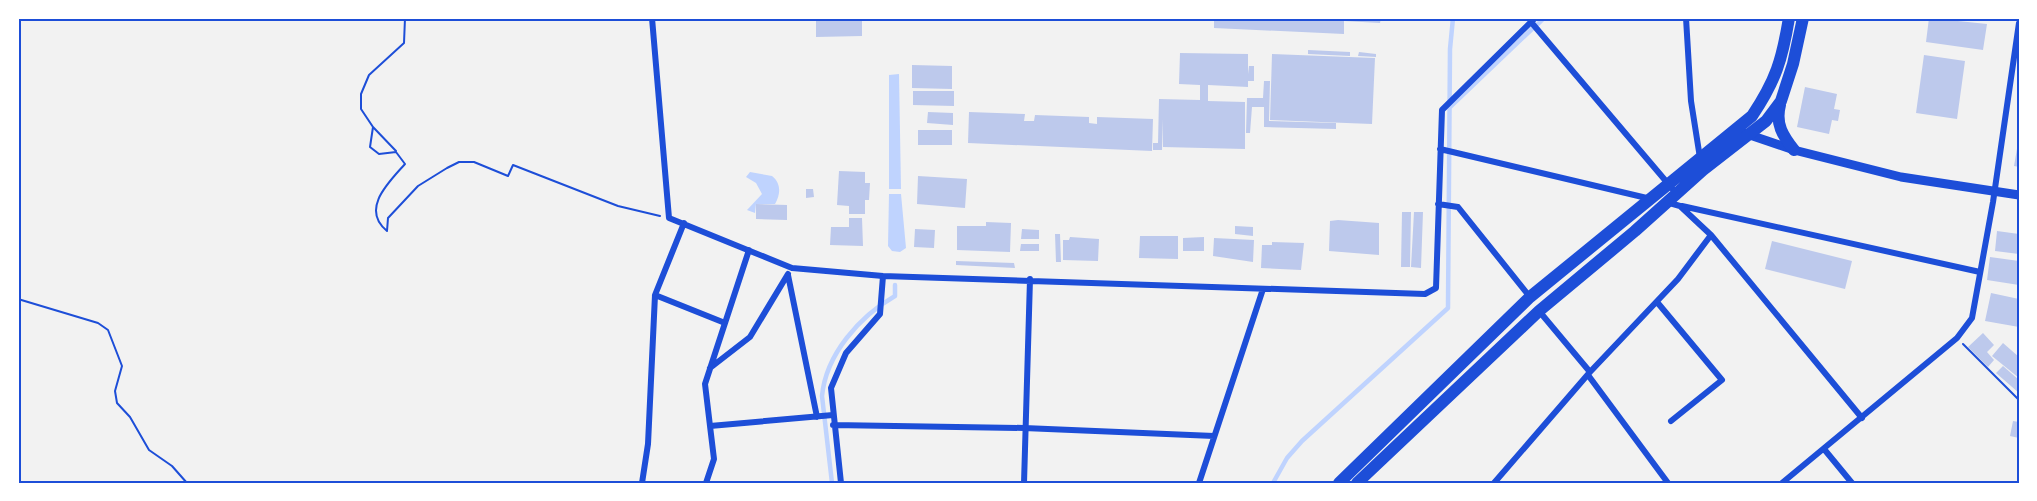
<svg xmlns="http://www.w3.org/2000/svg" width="2037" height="501" font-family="Rubik,sans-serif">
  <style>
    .water { fill: #bfd3fe }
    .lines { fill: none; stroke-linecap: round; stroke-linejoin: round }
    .stream { stroke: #bfd3fe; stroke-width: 4.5 }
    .building { fill: #bdc9ec }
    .path { stroke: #1d4ed8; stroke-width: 2 }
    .minor { stroke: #1d4ed8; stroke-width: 6 }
    .tertiary { stroke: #1d4ed8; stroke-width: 9 }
    .trunk { stroke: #1d4ed8; stroke-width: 12 }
    .neatline { fill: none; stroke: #1d4ed8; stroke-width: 2 }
  </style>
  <rect width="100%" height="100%" fill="#f2f2f2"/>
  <!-- water -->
  <path class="water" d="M899 74 901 189H889V75Z
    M750 172 772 176C781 183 781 194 775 204H756L755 213 747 210 762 194 756 183 746 177Z
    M889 194H901L906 248 900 252 892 251 888 246Z"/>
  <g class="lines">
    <!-- stream -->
    <path class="stream" d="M1538 24 1544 18
      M1450 107 1532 29
      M832 483 822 396C826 354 860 316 895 296V285
      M1273 483 1287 458 1302 441 1448 308 1450 49 1453 18"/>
  </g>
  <!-- building -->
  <path class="building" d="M816 18H862V36L816 37Z
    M1214 18H1381L1380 23 1344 21V34L1214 28Z
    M1929 18 1987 24 1983 50 1926 42Z
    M1308 50 1350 52V56L1308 54Z
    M1359 52 1376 54V57L1358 56Z
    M1180 53 1248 54V74L1249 66H1254V81H1248V87L1208 85V101L1245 102V149L1163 147V119L1162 150H1153V143H1158L1159 99 1200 100V85L1179 84Z
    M1272 54 1375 58 1372 124 1270 120Z
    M1924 55 1965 61 1957 119 1916 113Z
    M912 65 952 66V89L912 88Z
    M1264 81H1270L1269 121 1336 123V129L1264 127V107H1252L1250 133H1246L1247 98H1263Z
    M1805 87 1837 94 1834 109 1840 110 1838 121 1832 120 1829 134 1797 127Z
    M913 91H954V106L913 105Z
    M928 112 953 113V125L927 123Z
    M969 112 1025 114 1024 121H1034L1035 115 1089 117V123L1097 124V117L1153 119 1152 151 968 143Z
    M918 130H952V145H918Z
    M2018 143H2019V167L2014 166Z
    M839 171 865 172V183H870L869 200H865V214H849V206L837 205Z
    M918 176 967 179 965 208 917 204Z
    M806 189H813L814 197 806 198Z
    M756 204 787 205V220L756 219Z
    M1402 212H1411L1410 267H1401Z
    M1414 212H1423L1421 268 1411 267Z
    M849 218H862L863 246 830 245 831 227H849Z
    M1338 220 1379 223V255L1329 251 1330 221Z
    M986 222 1011 223 1010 252 957 250V226H986Z
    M1235 226 1253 227V236L1235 234Z
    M915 229 935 230 934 248 914 247Z
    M1022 229 1039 230V239H1021Z
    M1997 231 2019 234V254L1995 251Z
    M1055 234H1060L1061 262H1056Z
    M1140 236H1178V259L1139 258Z
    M1070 237 1099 239 1098 261 1063 260V240H1069Z
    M1204 237V251H1183V238Z
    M1214 238 1254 240 1253 262 1213 256Z
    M1772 241 1852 261 1845 289 1765 269Z
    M1272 242 1304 243 1301 270 1261 268 1262 245H1272Z
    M1021 244H1039V251H1020Z
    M1990 257 2019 261V285L1987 280Z
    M956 261 1014 263 1015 268 956 265Z
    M1991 293 2019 299V327L1985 321Z
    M1983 333 1994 345 1987 352 1994 360 1988 367 1968 347Z
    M2003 343 2019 357V378L1992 356Z
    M2003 366 2019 380V393L1996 373Z
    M2013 421 2019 422V438L2010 436Z"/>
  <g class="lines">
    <!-- path -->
    <path class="path" d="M405 18 404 43 369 75 361 94V109L373 127 370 147 379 154 396 152 405 164C389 182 360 209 387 231L388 218 418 186 447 168 459 162H474L508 176 513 165 618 206 660 216
      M373 127 396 151
      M18 299 98 323 108 330 122 366 115 391 117 403 130 417 149 450 172 466 187 483
      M1963 344 2019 400"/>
    <!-- minor -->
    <path class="minor" d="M652 18 669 218 792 268 883 276 1425 294 1436 288 1442 110 1535 18
      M1686 18 1691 101 1700 158
      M1531 22 1676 193
      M1440 149 1651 199
      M1438 204 1458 207 1530 297
      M1682 206 1980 272
      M1711 235 1862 418
      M749 250 705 384 710 426 833 415
      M788 275 817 417
      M655 295 725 323
      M1657 302 1722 380 1671 421
      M1539 311 1590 372
      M710 368 750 337 788 274
      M1588 375 1668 483
      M833 425 1024 428 1214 436
      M1824 449 1852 483
      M642 483 648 444 655 295 684 223
      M706 483 714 459 710 426
      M841 483 831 388 846 353 880 314 883 276
      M1024 483 1030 279
      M1199 483 1263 289
      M1494 483 1590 372 1678 279 1711 235 1680 206 1666 202
      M1782 483 1957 338 1972 318 1993 202 2019 23"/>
    <!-- tertiary -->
    <path class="tertiary" d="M1744 133 1794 150 1901 177 2019 195"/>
    <!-- trunk -->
    <path class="trunk" d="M1780 105C1775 124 1783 136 1794 150
      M1339 483 1530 297 1752 116C1776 80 1782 60 1789 18
      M1357 483 1539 311 1635 231 1703 170 1766 121 1781 101 1793 64 1803 18"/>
  </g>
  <!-- border -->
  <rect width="2037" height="501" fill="none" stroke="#ffffff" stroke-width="39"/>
  <rect x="20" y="20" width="1998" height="462" class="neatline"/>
</svg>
